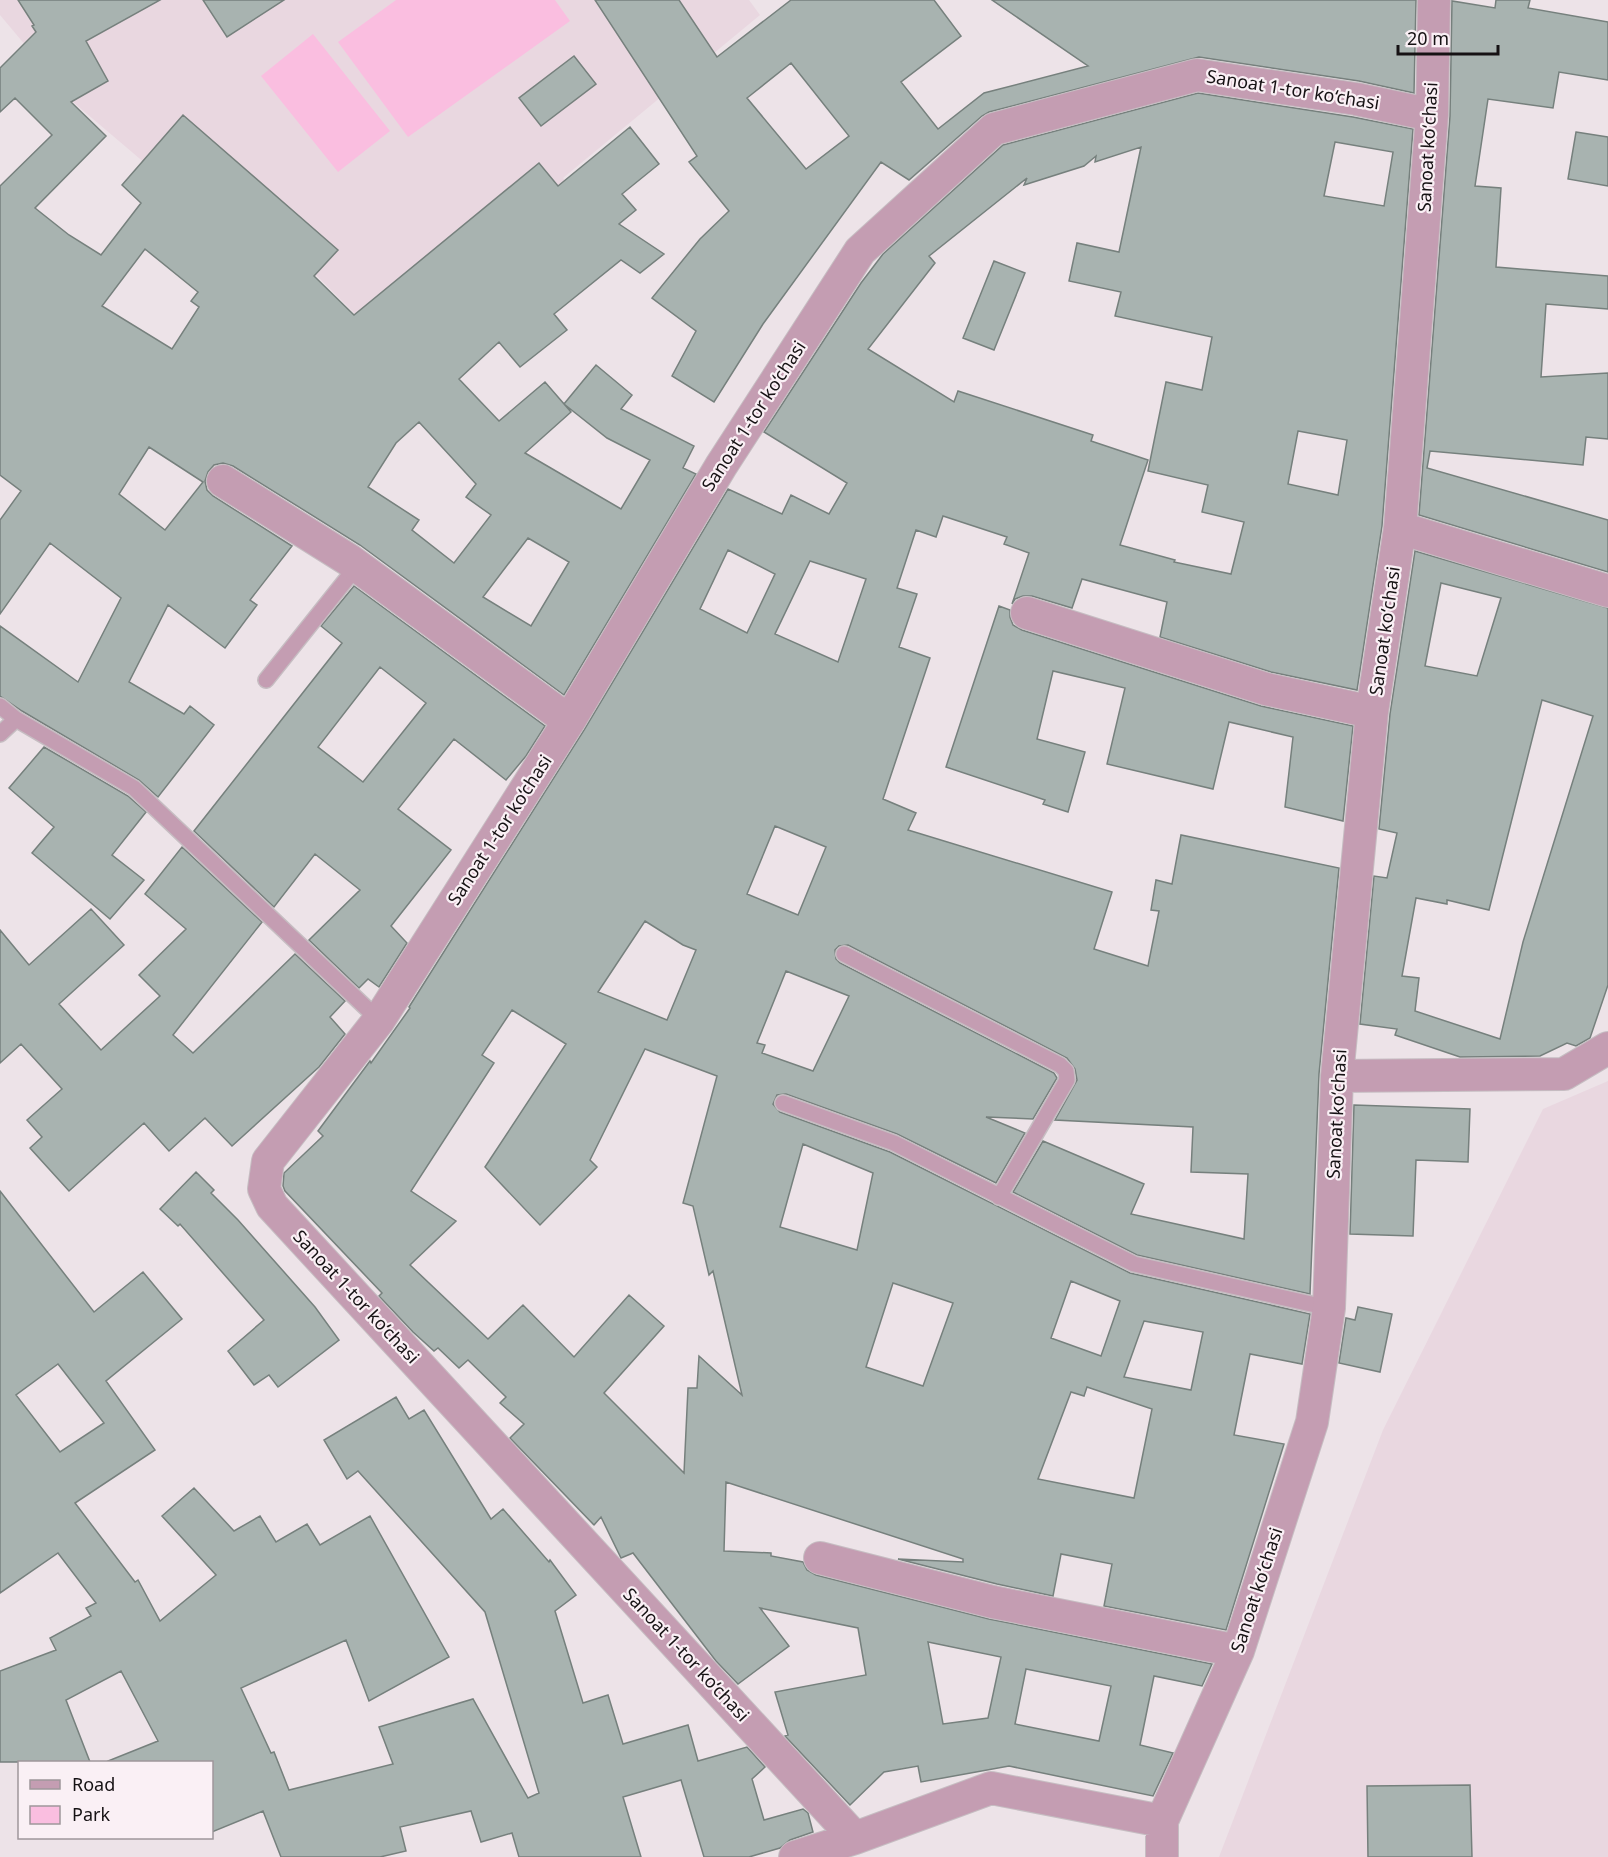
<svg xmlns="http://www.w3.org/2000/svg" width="1608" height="1857" font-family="'Noto Sans',sans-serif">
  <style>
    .built { fill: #e9d7e0 }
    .green { fill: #fabee0 }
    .building { fill: #a8b3b0; stroke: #76807d; stroke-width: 1.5; fill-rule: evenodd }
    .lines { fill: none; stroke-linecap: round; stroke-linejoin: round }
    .service-casing { stroke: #c6bdc2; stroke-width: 18 }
    .minor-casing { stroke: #c6bdc2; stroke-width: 34 }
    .service { stroke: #c49db2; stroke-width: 15 }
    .minor { stroke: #c49db2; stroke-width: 32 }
    .labels { text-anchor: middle; stroke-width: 4.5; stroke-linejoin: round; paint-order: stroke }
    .street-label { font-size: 18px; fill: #161214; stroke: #faf0f5 }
  </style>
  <rect width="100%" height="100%" fill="#ede3e8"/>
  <!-- built -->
  <path class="built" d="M0 0H749L760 15 563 178 597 219 411 370 316 275 299 294 73 102 0 15Z
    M1608 1081V1857H1219L1383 1430 1543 1109Z"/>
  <!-- green -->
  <path class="green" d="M396 0H555L570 21 408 137 338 42Z
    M313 34 390 131 338 172 261 76Z"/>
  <!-- building -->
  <path class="building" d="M18 0H160L86 41 108 81 71 102 106 136 35 208 69 235 101 255 141 203 122 185 183 115 338 250 314 276 354 315 539 163 558 186 630 127 659 164 622 194 636 210 619 224 664 254 640 273 621 260 554 314 567 330 520 367 499 342 459 379 499 421 545 382 571 412 525 453 621 509 650 460 607 438 564 404 596 365 632 395 621 409 694 446 683 468 696 474 564 695 360 545 233 466 223 463 214 465 208 472 205 481 207 490 213 496 292 546 250 600 257 605 225 648 168 605 129 682 184 714 190 706 214 725 158 797 139 780 22 711 0 696V626L78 682 121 598 50 543 0 614V520L21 491 0 475V186L52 135 15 98 0 112V68L36 32 32 26 34 25ZM145 249 198 292 191 301 199 307 172 349 102 306ZM419 422 476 484 466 497 491 515 454 563 412 530 419 520 368 487 396 443ZM149 447 203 482 165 530 119 494ZM528 538 569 562 531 626 483 597Z
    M203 0H284L227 37Z
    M595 0H679L717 57 791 0H934L961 36 901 82 938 129 984 93 1088 66 992 0H1416L1414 93 1359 81 1199 57 989 112 982 116 909 180 881 162 763 324 714 402 672 376 696 331 652 298 700 239 729 211 689 162 697 156ZM791 63 849 136 806 169 747 98Z
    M1496 0H1530L1528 8 1608 22V80L1559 72 1553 108 1488 99 1475 186 1501 188 1496 267 1608 276V309L1546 304 1541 377 1608 373V439L1586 437 1583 465 1430 451 1427 468 1608 520V572L1419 515 1450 116 1452 1 1495 8Z
    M574 56 596 84 541 126 519 98Z
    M1198 93 1353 117 1413 129 1382 526 1357 690 1271 672 1160 637 1167 602 1082 579 1072 608 1032 596H1023L1015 599 1012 604 1029 553 1004 544 1007 537 943 516 936 537 916 530 897 588 917 594 899 647 930 658 883 799 916 813 908 830 1112 892 1094 949 1148 966 1159 911 1151 910 1156 880 1172 884 1181 835 1339 868 1319 1074 1310 1294 1137 1255 1013 1192 1043 1141 1144 1184 1131 1214 1244 1239 1248 1174 1191 1172 1193 1127 1055 1120 1077 1080 1075 1069 1067 1058 848 945 839 946 835 950 836 959 840 963 1054 1073 1057 1078 1033 1119 986 1117 1025 1133 996 1183 897 1134 786 1094 777 1095 773 1104 780 1112 890 1152 1130 1273 1310 1314 1302 1364 1250 1354 1234 1435 1284 1444 1226 1630 1104 1606 1112 1564 1061 1554 1053 1596 997 1584 898 1559 963 1562V1559L726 1482 724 1551 771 1553V1556L803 1562 807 1570 816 1575 989 1619 1212 1664 1202 1686 1154 1676 1140 1745 1173 1753 1153 1796 1009 1766 921 1782 918 1766 884 1772 850 1805 785 1736 788 1735 775 1692 866 1675 858 1628 760 1608 789 1646 738 1684 716 1661 633 1553 621 1558 601 1517 594 1525 510 1438 524 1424 500 1403 506 1397 468 1360 459 1368 438 1348 434 1351 413 1332 379 1296 382 1293 285 1191 283 1186 284 1173 323 1136 318 1131 370 1061 371 1063 410 1008 409 1007 584 730 728 489 782 514 791 495 829 514 847 483 764 432 861 283 883 254 1003 145ZM1335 142 1393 152 1384 206 1324 196ZM1141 147 1119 252 1077 243 1069 281 1121 292 1115 316 1212 337 1202 390 1166 382 1148 471 1208 485 1202 512 1244 522 1231 574 1174 562 1175 560 1120 545 1148 460 1091 441 1093 435 958 391 954 402 868 349 935 263 929 256 1027 178 1024 185 1084 166 1096 156 1095 162ZM1298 431 1347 440 1338 495 1288 484ZM728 550 775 574 747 633 700 609ZM810 561 866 579 838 662 775 634ZM775 826 826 847 798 915 747 894ZM645 921 683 945 696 950 667 1020 598 992ZM786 971 849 996 813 1071 762 1053 765 1045 757 1043ZM512 1010 566 1044 485 1167 540 1225 597 1167 590 1160 645 1049 717 1076 683 1203 693 1206 709 1275 713 1271 742 1395 699 1356 697 1388H688L684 1473 604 1393 664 1326 629 1295 574 1357 523 1305 488 1339 410 1265 456 1221 411 1191 494 1063 482 1055ZM803 1144 873 1173 857 1250 780 1227ZM1071 1281 1120 1301 1101 1356 1051 1338ZM893 1283 953 1303 923 1386 866 1367ZM1144 1321 1203 1332 1191 1390 1124 1377ZM1087 1387 1152 1409 1134 1498 1038 1479 1071 1392 1084 1396ZM928 1642 1001 1657 988 1718 943 1724ZM1026 1669 1111 1686 1099 1741 1015 1724Z
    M1576 132 1608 137V186L1568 179Z
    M994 261 1025 273 994 350 963 338Z
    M1415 551 1608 608V985L1590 1038 1576 1046 1567 1043 1540 1056 1460 1057 1395 1035 1397 1029 1360 1024 1374 876 1387 878 1397 833 1379 829 1390 714ZM1441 583 1501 598 1477 676 1425 666ZM1542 700 1593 716 1523 942 1500 1039 1415 1011 1419 978 1402 976 1416 898 1447 904V900L1489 910Z
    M354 586 545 726 526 756 506 780 454 739 398 809 451 850 391 926 407 943 379 987 368 979 359 988 309 940 360 890 315 854 274 907 194 831 342 643 321 626ZM380 667 426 703 363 782 318 747Z
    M999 606 1010 610V617L1013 625 1022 630 1261 706 1353 726 1343 821 1285 807 1293 737 1229 722 1213 789 1107 764 1125 688 1053 671 1037 739 1085 752 1068 812 1043 804 1045 800 946 767Z
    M44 747 128 796 146 812 112 855 144 880 110 919 32 853 54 827 9 788Z
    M182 847 262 922 173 1035 193 1053 295 954 345 1001 330 1017 345 1034 319 1067 232 1146 205 1118 169 1151 144 1123 69 1191 30 1148 42 1137 27 1120 62 1089 21 1044 0 1063V930L29 965 91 909 124 945 59 1004 101 1050 160 996 139 975 186 929 145 894Z
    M1354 1105 1470 1109 1468 1162 1416 1160 1413 1236 1350 1234Z
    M196 1172 214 1190 211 1193 238 1220 315 1307 339 1340 278 1387 269 1375 254 1385 228 1351 264 1320 180 1224 178 1226 160 1209Z
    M0 1191 94 1312 143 1272 182 1319 106 1381 155 1450 75 1503 135 1582 138 1580 160 1621 216 1575 162 1516 194 1488 234 1531 260 1516 276 1542 307 1524 320 1545 370 1516 449 1657 369 1701 346 1640 241 1688 271 1753 274 1752 289 1790 393 1764 379 1727 473 1699 528 1798 539 1793 485 1612 358 1471 347 1479 324 1440 396 1397 409 1419 424 1410 491 1519 503 1509 549 1562 550 1560 576 1595 555 1611 583 1703 608 1695 623 1744 688 1725 698 1761 747 1747 765 1767 752 1779 764 1820 803 1809 808 1813 813 1832 790 1840 780 1848 749 1857H704L681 1780 623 1797 641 1857H519L512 1833 481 1842 471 1811 400 1827 406 1851 380 1857H281L263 1811 212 1832V1762H109L108 1761 158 1741 121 1671 66 1700 90 1762H0V1671L56 1650 50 1638 91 1616 86 1608 96 1603 58 1553 0 1593ZM58 1364 104 1423 60 1452 16 1395Z
    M1358 1307 1392 1314 1380 1372 1339 1363 1346 1318 1355 1320Z
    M1470 1785 1472 1857H1368L1367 1786Z"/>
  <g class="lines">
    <defs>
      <path id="service" d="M266 680 357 566
        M0 706 16 719 134 788 379 1020
        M0 734 16 719
        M844 954 1060 1065 1066 1071 1067 1080 999 1197
        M783 1103 894 1143 1134 1264 1329 1308"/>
      <path id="minor" d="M223 481 349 560 569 721
        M1400 528 1608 591
        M1027 613 1266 689 1372 712
        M1337 1076 1564 1074 1608 1048
        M820 1558 993 1602 1238 1651
        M855 1838 272 1206 264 1189 268 1161 379 1020 569 721 721 466 860 251 994 129 1197 75 1356 99 1432 115
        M795 1857 855 1838 991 1788 1162 1821 1238 1651 1312 1422 1329 1308 1337 1076 1372 712 1400 528 1432 115 1434 0
        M1162 1857V1821"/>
    </defs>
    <!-- service casing -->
    <use href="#service" class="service-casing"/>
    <!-- minor casing -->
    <use href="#minor" class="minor-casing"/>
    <!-- service -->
    <use href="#service" class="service"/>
    <!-- minor -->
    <use href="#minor" class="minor"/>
  </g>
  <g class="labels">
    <!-- street labels -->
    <g class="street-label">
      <text transform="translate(1293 90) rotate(9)" y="6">Sanoat 1-tor ko‘chasi</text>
      <text transform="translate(1428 147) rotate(-87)" y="6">Sanoat koʻchasi</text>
      <text transform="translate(754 416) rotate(-57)" y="6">Sanoat 1-tor ko‘chasi</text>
      <text transform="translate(1385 631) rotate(-82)" y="6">Sanoat koʻchasi</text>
      <text transform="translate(500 830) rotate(-57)" y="6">Sanoat 1-tor ko‘chasi</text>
      <text transform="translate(1337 1114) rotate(-87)" y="6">Sanoat koʻchasi</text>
      <text transform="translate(356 1297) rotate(47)" y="6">Sanoat 1-tor ko‘chasi</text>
      <text transform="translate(1257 1590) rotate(-72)" y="6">Sanoat koʻchasi</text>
      <text transform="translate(686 1655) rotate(47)" y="6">Sanoat 1-tor ko‘chasi</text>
    </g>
  </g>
  <!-- legend -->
  <rect x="18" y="1761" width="195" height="78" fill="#faf0f5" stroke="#9f979b" stroke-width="1.5"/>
  <rect x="30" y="1780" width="30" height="9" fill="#c49db2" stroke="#9f979b" stroke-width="1.5"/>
  <text x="72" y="1791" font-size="18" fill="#161214">Road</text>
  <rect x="30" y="1806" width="30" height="18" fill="#fabee0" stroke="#9f979b" stroke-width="1.5"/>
  <text x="72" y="1821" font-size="18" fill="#161214">Park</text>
  <!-- scale -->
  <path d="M1398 45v9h100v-9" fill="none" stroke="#161214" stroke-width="3"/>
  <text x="1407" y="45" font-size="18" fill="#161214" stroke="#faf0f5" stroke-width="4.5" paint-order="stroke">20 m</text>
</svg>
